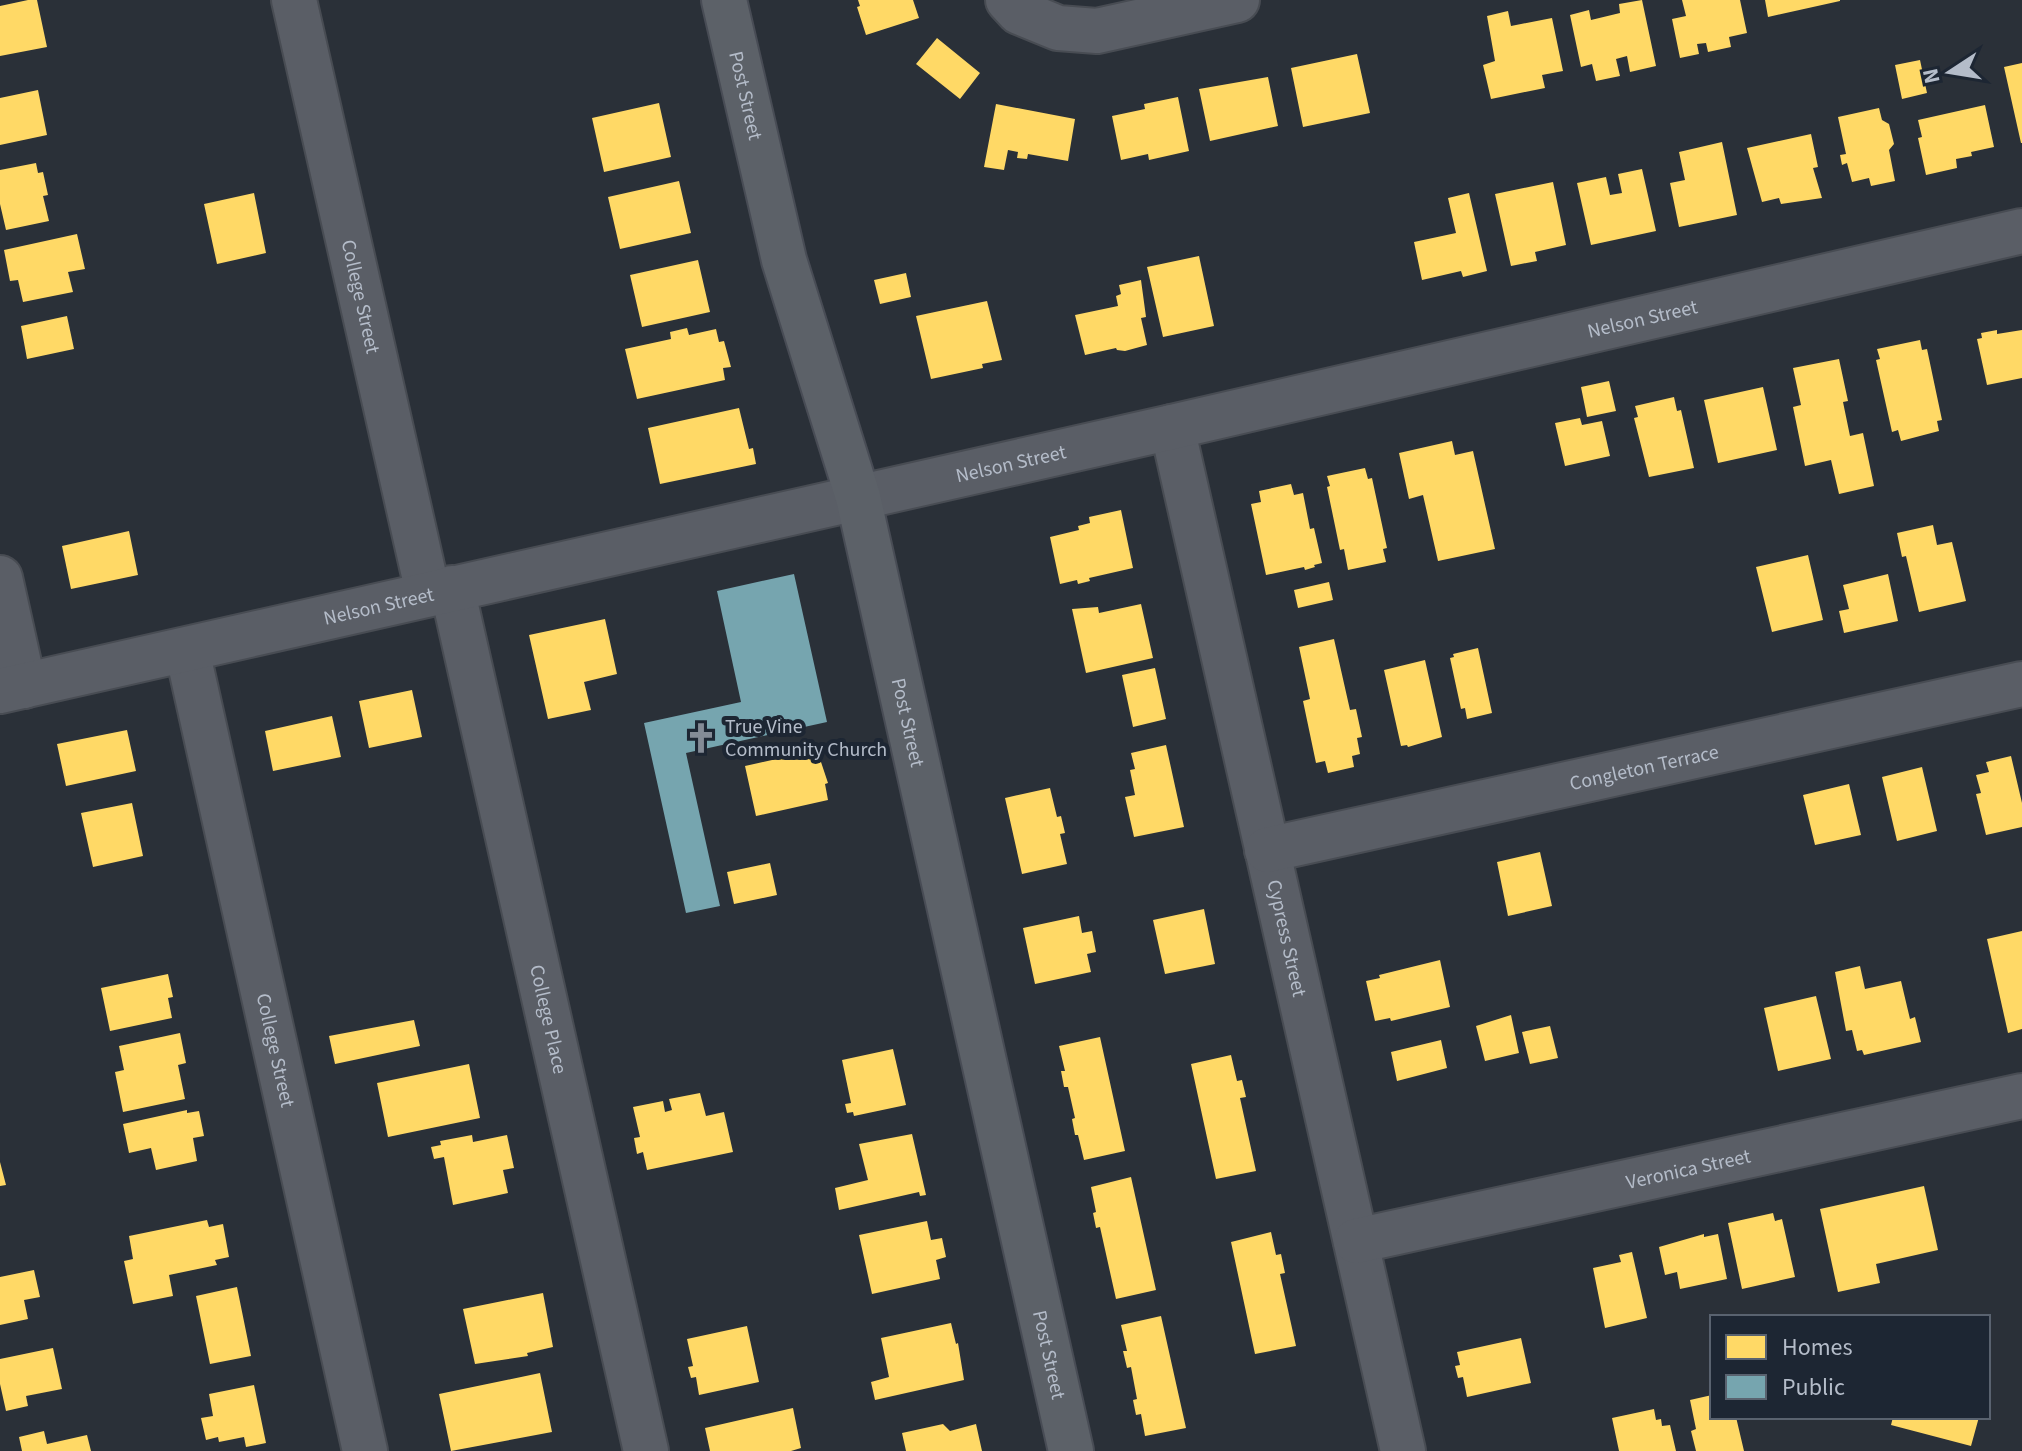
<svg xmlns="http://www.w3.org/2000/svg" width="2022" height="1451" font-family="'Source Sans 3',sans-serif">
  <style>
    .homes { fill: #ffd966 }
    .public { fill: #76a5af }
    .lines { fill: none; stroke-linecap: round; stroke-linejoin: round }
    .minor-casing { stroke: #484c53; stroke-width: 48 }
    .major-casing { stroke: #484c55; stroke-width: 48 }
    .minor { stroke: #5a5e66; stroke-width: 44 }
    .major { stroke: #5c6168; stroke-width: 44 }
    .labels { text-anchor: middle; stroke-width: 8; stroke-linejoin: round; paint-order: stroke }
    .street-label { font-size: 20px; fill: #b4bcc9; stroke: #1d2633 }
    .poi-label { font-size: 20px; fill: #b4bcc9; stroke: #1d2633; text-anchor: start }
  </style>
  <rect width="100%" height="100%" fill="#2a3038"/>
  <!-- homes -->
  <path class="homes" d="M28 0H37L47 47 0 56V6Z
    M858 0H913L919 18 866 35 857 7 860 6Z
    M1642 0 1656 66 1630 72 1627 56 1616 59 1620 76 1596 81 1592 64 1581 67 1570 15 1589 10 1591 20 1620 13 1619 4Z
    M1682 0H1740L1747 33 1729 37 1731 47 1708 52 1706 43 1697 44 1699 54 1680 58 1672 19 1686 16Z
    M1765 0H1840V1L1768 17Z
    M1508 11 1511 26 1552 18 1563 71 1542 75 1545 88 1491 99 1483 65 1495 61 1487 16Z
    M937 38 980 73 960 99 916 64Z
    M1357 54 1370 113 1303 127 1291 68Z
    M1920 60 1927 93 1902 99 1895 65Z
    M2022 63V143H2021L2004 67Z
    M1268 77 1278 126 1210 141 1199 89Z
    M38 90 47 135 0 145V98Z
    M1178 97 1189 151 1149 160 1148 154 1121 160 1112 116 1145 109 1144 104Z
    M659 103 671 157 604 172 592 118Z
    M996 104 1075 119 1068 161 1028 154 1027 159 1017 158 1018 152 1008 150 1004 170 984 167Z
    M1985 105 1994 147 1971 152 1972 156 1956 159 1957 168 1926 175 1918 138 1922 137 1918 120Z
    M1879 108 1882 120 1889 124 1894 144 1889 150 1895 181 1871 186 1869 178 1852 182 1847 163 1842 165 1840 155 1846 154 1838 117Z
    M1811 134 1818 167 1813 168 1822 198 1781 204 1779 198 1762 202 1747 148Z
    M1722 142 1737 215 1679 227 1670 183 1685 180 1679 152Z
    M36 163 38 173 43 172 48 195 43 196 49 221 6 230 0 204V170Z
    M1642 169 1656 231 1591 245 1577 183 1606 177 1610 195 1622 193 1618 174Z
    M679 181 691 233 620 249 608 197Z
    M1553 182 1566 245 1535 252 1537 261 1511 266 1495 194Z
    M254 193 266 253 217 264 204 204Z
    M1469 193 1487 271 1463 277 1461 271 1422 280 1414 242 1456 233 1448 198Z
    M77 234 85 269 68 272 73 292 23 302 18 280 10 281 4 250Z
    M1199 256 1214 326 1163 337 1147 267Z
    M698 260 710 312 642 327 630 275Z
    M906 273 911 297 880 304 874 280Z
    M1141 280 1146 317 1141 318 1147 345 1125 351 1117 350 1116 348 1085 355 1075 315 1118 306 1116 296 1121 294 1119 285Z
    M987 301 1002 360 982 364 983 368 931 379 916 316Z
    M67 316 74 349 27 359 21 326Z
    M687 328 689 335 716 329 719 342 724 341 731 367 723 368 725 380 637 399 625 349 671 339 670 332Z
    M1997 330V334L2022 330V378L1987 385 1977 339 1982 338 1981 333Z
    M1920 340 1922 350 1927 349 1942 420 1937 421 1939 431 1901 441 1898 430 1892 432 1876 360 1880 359 1877 349Z
    M1839 359 1848 401 1843 402 1850 436 1863 433 1874 486 1839 494 1831 460 1805 466 1793 407 1801 405 1793 368Z
    M1609 381 1616 411 1587 417 1581 387Z
    M1763 387 1777 450 1718 463 1704 400Z
    M1674 397 1677 411 1681 410 1694 468 1649 477 1634 418 1638 417 1635 406Z
    M739 408 749 449 753 448 756 464 660 484 648 428Z
    M1580 418 1582 425 1602 421 1610 456 1565 466 1555 423Z
    M1452 441 1455 455 1473 451 1495 549 1438 561 1423 495 1409 499 1399 453Z
    M1365 468 1368 479 1372 478 1387 548 1383 549 1386 562 1348 570 1344 549 1340 550 1327 487 1330 486 1327 476Z
    M1291 484 1294 495 1303 493 1310 529 1314 528 1322 563 1314 565 1315 567 1305 570 1304 567 1266 575 1251 504 1261 502 1259 491Z
    M1121 510 1133 568 1089 578 1090 581 1078 584 1077 580 1060 584 1050 537 1079 530 1078 526 1090 523 1089 517Z
    M1933 525 1937 545 1952 542 1966 601 1919 612 1906 556 1902 557 1897 533Z
    M129 531 138 575 71 589 62 546Z
    M1808 555 1823 620 1772 632 1756 567Z
    M1888 574 1898 621 1844 633 1839 611 1849 609 1843 585Z
    M1329 582 1333 600 1298 608 1294 590Z
    M1141 604 1153 658 1086 673 1072 609 1098 607 1099 613Z
    M605 619 617 674 584 682 591 710 548 719 529 635Z
    M1334 639 1350 710 1356 709 1362 737 1357 738 1360 754 1352 756 1354 767 1328 773 1325 761 1316 763 1303 701 1310 699 1299 647Z
    M1478 648 1492 713 1467 719 1465 708 1461 709 1450 658 1454 657 1453 654Z
    M1425 660 1442 737 1408 747 1407 745 1401 746 1384 670Z
    M1155 668 1166 719 1133 727 1122 675Z
    M412 690 422 737 369 748 359 701Z
    M332 716 341 757 273 771 265 731Z
    M127 730 136 771 66 786 57 744Z
    M1166 745 1184 827 1134 837 1125 797 1135 795 1130 770 1135 769 1131 753Z
    M817 750 828 783 825 784 828 800 756 816 745 766Z
    M2011 756 2022 803V827L1986 835 1976 794 1981 793 1976 775 1989 772 1986 762Z
    M1922 767 1937 831 1897 841 1882 777Z
    M1849 784 1861 835 1815 845 1803 795Z
    M1050 788 1057 817 1061 816 1065 833 1060 834 1067 864 1022 874 1005 798Z
    M132 803 143 856 93 867 81 813Z
    M1540 852 1552 906 1508 916 1497 862Z
    M770 863 777 895 734 904 727 872Z
    M1204 909 1215 964 1165 974 1153 920Z
    M1079 916 1082 933 1092 931 1096 952 1087 954 1091 972 1035 984 1023 928Z
    M2022 931V1029L2008 1033 1987 939Z
    M1440 960 1450 1007 1391 1021 1390 1018 1375 1021 1366 981 1380 978 1379 975Z
    M1860 966 1865 989 1901 981 1910 1019 1915 1017 1921 1042 1864 1055 1862 1050 1857 1051 1852 1030 1846 1031 1835 972Z
    M168 974 173 997 168 998 172 1018 110 1031 101 988Z
    M1816 996 1831 1059 1778 1071 1764 1008Z
    M1511 1015 1519 1053 1485 1061 1476 1026Z
    M414 1020 420 1046 335 1064 329 1036Z
    M1550 1026 1558 1058 1530 1064 1522 1032Z
    M180 1033 186 1063 178 1065 185 1099 123 1112 115 1072 124 1070 119 1046Z
    M1100 1037 1125 1151 1084 1160 1078 1135H1075L1072 1119 1075 1118 1068 1087H1064L1061 1071H1065L1059 1046Z
    M1441 1040 1447 1068 1397 1081 1391 1052Z
    M893 1049 906 1105 854 1116 853 1112 847 1113 845 1104 851 1103 842 1060Z
    M1231 1055 1237 1081 1242 1080 1246 1097 1240 1098 1256 1171 1216 1179 1191 1064Z
    M469 1064 480 1118 388 1137 377 1083Z
    M700 1093 706 1116 724 1112 733 1152 647 1170 643 1152 637 1154 634 1138 640 1137 633 1107 663 1101 665 1112 672 1110 669 1099Z
    M187 1110V1113L199 1111 204 1136 193 1138 197 1161 156 1170 151 1148 129 1153 123 1124Z
    M912 1134 926 1195 920 1196 919 1192 839 1210 835 1188 868 1180 859 1144Z
    M472 1135 473 1142 507 1135 514 1168 503 1170 508 1193 453 1205 444 1157 434 1159 431 1147 441 1145 440 1141Z
    M0 1162 6 1185 0 1186Z
    M1131 1177 1156 1290 1116 1299 1100 1227 1096 1228 1093 1213 1096 1212 1091 1187Z
    M1924 1186 1938 1250 1876 1264 1880 1283 1838 1292 1820 1209Z
    M1773 1213 1775 1221 1782 1219 1795 1277 1742 1289 1728 1223Z
    M207 1220 209 1227 223 1224 229 1257 215 1260 217 1265 169 1275 173 1296 133 1304 124 1261 133 1259 129 1236Z
    M927 1221 931 1240 942 1238 946 1257 936 1260 940 1279 872 1294 859 1235Z
    M1271 1232 1276 1255 1281 1254 1285 1273 1280 1274 1296 1346 1255 1354 1231 1242Z
    M1704 1234V1237L1718 1234 1727 1279 1680 1289 1677 1272 1665 1275 1659 1247Z
    M1632 1252 1647 1318 1605 1328 1593 1268 1621 1262 1619 1255Z
    M34 1270 40 1297 24 1300 28 1319 0 1325V1277Z
    M237 1287 251 1356 210 1364 196 1296Z
    M543 1293 553 1347 527 1353 528 1356 475 1364 463 1309Z
    M1161 1316 1186 1428 1145 1436 1141 1414 1136 1415 1133 1400 1137 1399 1131 1367 1127 1368 1123 1351H1127L1121 1325Z
    M951 1323 956 1344 958 1343 964 1380 875 1400 871 1382 889 1377 881 1338Z
    M747 1326 759 1382 699 1395 696 1377 691 1378 688 1367 693 1366 687 1339Z
    M1521 1338 1531 1383 1467 1397 1463 1377 1458 1378 1455 1366 1460 1365 1457 1352Z
    M53 1348 62 1389 26 1396 28 1406 6 1411 0 1384V1359Z
    M540 1373 552 1432 451 1451 439 1394Z
    M254 1385 266 1443 246 1447 244 1437 219 1442 218 1437 206 1440 201 1418 213 1416 209 1394Z
    M1712 1395V1417H1736L1744 1451H1696L1691 1431 1696 1429 1690 1400Z
    M793 1408 801 1448 791 1451H710L705 1428Z
    M1654 1409 1656 1420 1661 1419 1662 1426 1670 1425 1676 1451H1619L1612 1418Z
    M1893 1417H1979L1971 1446 1891 1425Z
    M943 1424 950 1431 976 1424 982 1451H906L902 1433Z
    M44 1431 47 1444 87 1435 91 1451H22L19 1437Z"/>
  <!-- public -->
  <path class="public" d="M794 574 827 722 686 753 720 906 686 913 644 723 741 702 717 591Z"/>
  <g class="lines">
    <defs>
      <g id="minor">
        <path id="s1" d="M294 0 428 593"/>
        <path d="M1008 0 1019 12 1058 28 1097 31 1237 0"/>
        <path id="s2" d="M1172 427 1403 1451"/>
        <path d="M0 578 24 686"/>
        <path id="s3" d="M452 588 646 1451"/>
        <path id="s4" d="M187 650 365 1451"/>
        <path id="s5" d="M0 691 1172 427 2022 231"/>
        <path id="s6" d="M1267 850 2022 684"/>
        <path id="s7" d="M1356 1241 2022 1096"/>
      </g>
      <g id="major">
        <path id="s8" d="M724 0 784 260 858 497 1071 1451"/>
      </g>
    </defs>
    <!-- minor casing -->
    <use href="#minor" class="minor-casing"/>
    <!-- major casing -->
    <use href="#major" class="major-casing"/>
    <!-- minor -->
    <use href="#minor" class="minor"/>
    <!-- major -->
    <use href="#major" class="major"/>
  </g>
  <!-- icons -->
  <defs>
    <symbol id="church-bare" viewBox="-9 -9 18 18"><path d="M-1.2-6h2.4v3.5h3.3v2.4h-3.3V6h-2.4V-.1h-3.3v-2.4h3.3Z" fill="#848b96" stroke="#1d2633" stroke-width="2.5" paint-order="stroke"/></symbol>
  </defs>
  <g fill-rule="evenodd">
    <use href="#church-bare" x="679" y="716" width="44" height="44"/>
  </g>
  <g class="labels">
    <!-- street labels -->
    <g class="street-label">
      <text dy="7" stroke="none"><textPath href="#s8" startOffset="98">Post Street</textPath></text>
      <text dy="7" stroke="none"><textPath href="#s1" startOffset="304">College Street</textPath></text>
      <text dy="7" stroke="none"><textPath href="#s5" startOffset="1684">Nelson Street</textPath></text>
      <text dy="7" stroke="none"><textPath href="#s5" startOffset="1036">Nelson Street</textPath></text>
      <text dy="7" stroke="none"><textPath href="#s5" startOffset="388">Nelson Street</textPath></text>
      <text dy="7" stroke="none"><textPath href="#s8" startOffset="746">Post Street</textPath></text>
      <text dy="7" stroke="none"><textPath href="#s6" startOffset="386">Congleton Terrace</textPath></text>
      <text dy="7" stroke="none"><textPath href="#s2" startOffset="524">Cypress Street</textPath></text>
      <text dy="7" stroke="none"><textPath href="#s3" startOffset="442">College Place</textPath></text>
      <text dy="7" stroke="none"><textPath href="#s4" startOffset="410">College Street</textPath></text>
      <text dy="7" stroke="none"><textPath href="#s7" startOffset="340">Veronica Street</textPath></text>
      <text dy="7" stroke="none"><textPath href="#s8" startOffset="1394">Post Street</textPath></text>
    </g>
    <!-- poi labels -->
    <g class="poi-label">
      <text x="725" y="733">True Vine<tspan x="725" dy="23">Community Church</tspan></text>
    </g>
  </g>
  <!-- legend -->
  <rect x="1710" y="1315" width="280" height="104" fill="#1d2633" stroke="#59626f" stroke-width="2"/>
  <rect x="1726" y="1335" width="40" height="24" fill="#ffd966" stroke="#59626f" stroke-width="2"/>
  <text x="1782" y="1355" font-size="24" fill="#b4bcc9">Homes</text>
  <rect x="1726" y="1375" width="40" height="24" fill="#76a5af" stroke="#59626f" stroke-width="2"/>
  <text x="1782" y="1395" font-size="24" fill="#b4bcc9">Public</text>
  <!-- north arrow -->
  <g transform="translate(1950 72) rotate(258)" stroke="#1d2633" stroke-width="6" paint-order="stroke">
  <path d="M0-6L14 30L0 20L-14 30Z" fill="#b4bcc9"/>
  <text y="-12" font-size="22" font-weight="bold" text-anchor="middle" fill="#b4bcc9">N</text>
  </g>
</svg>
